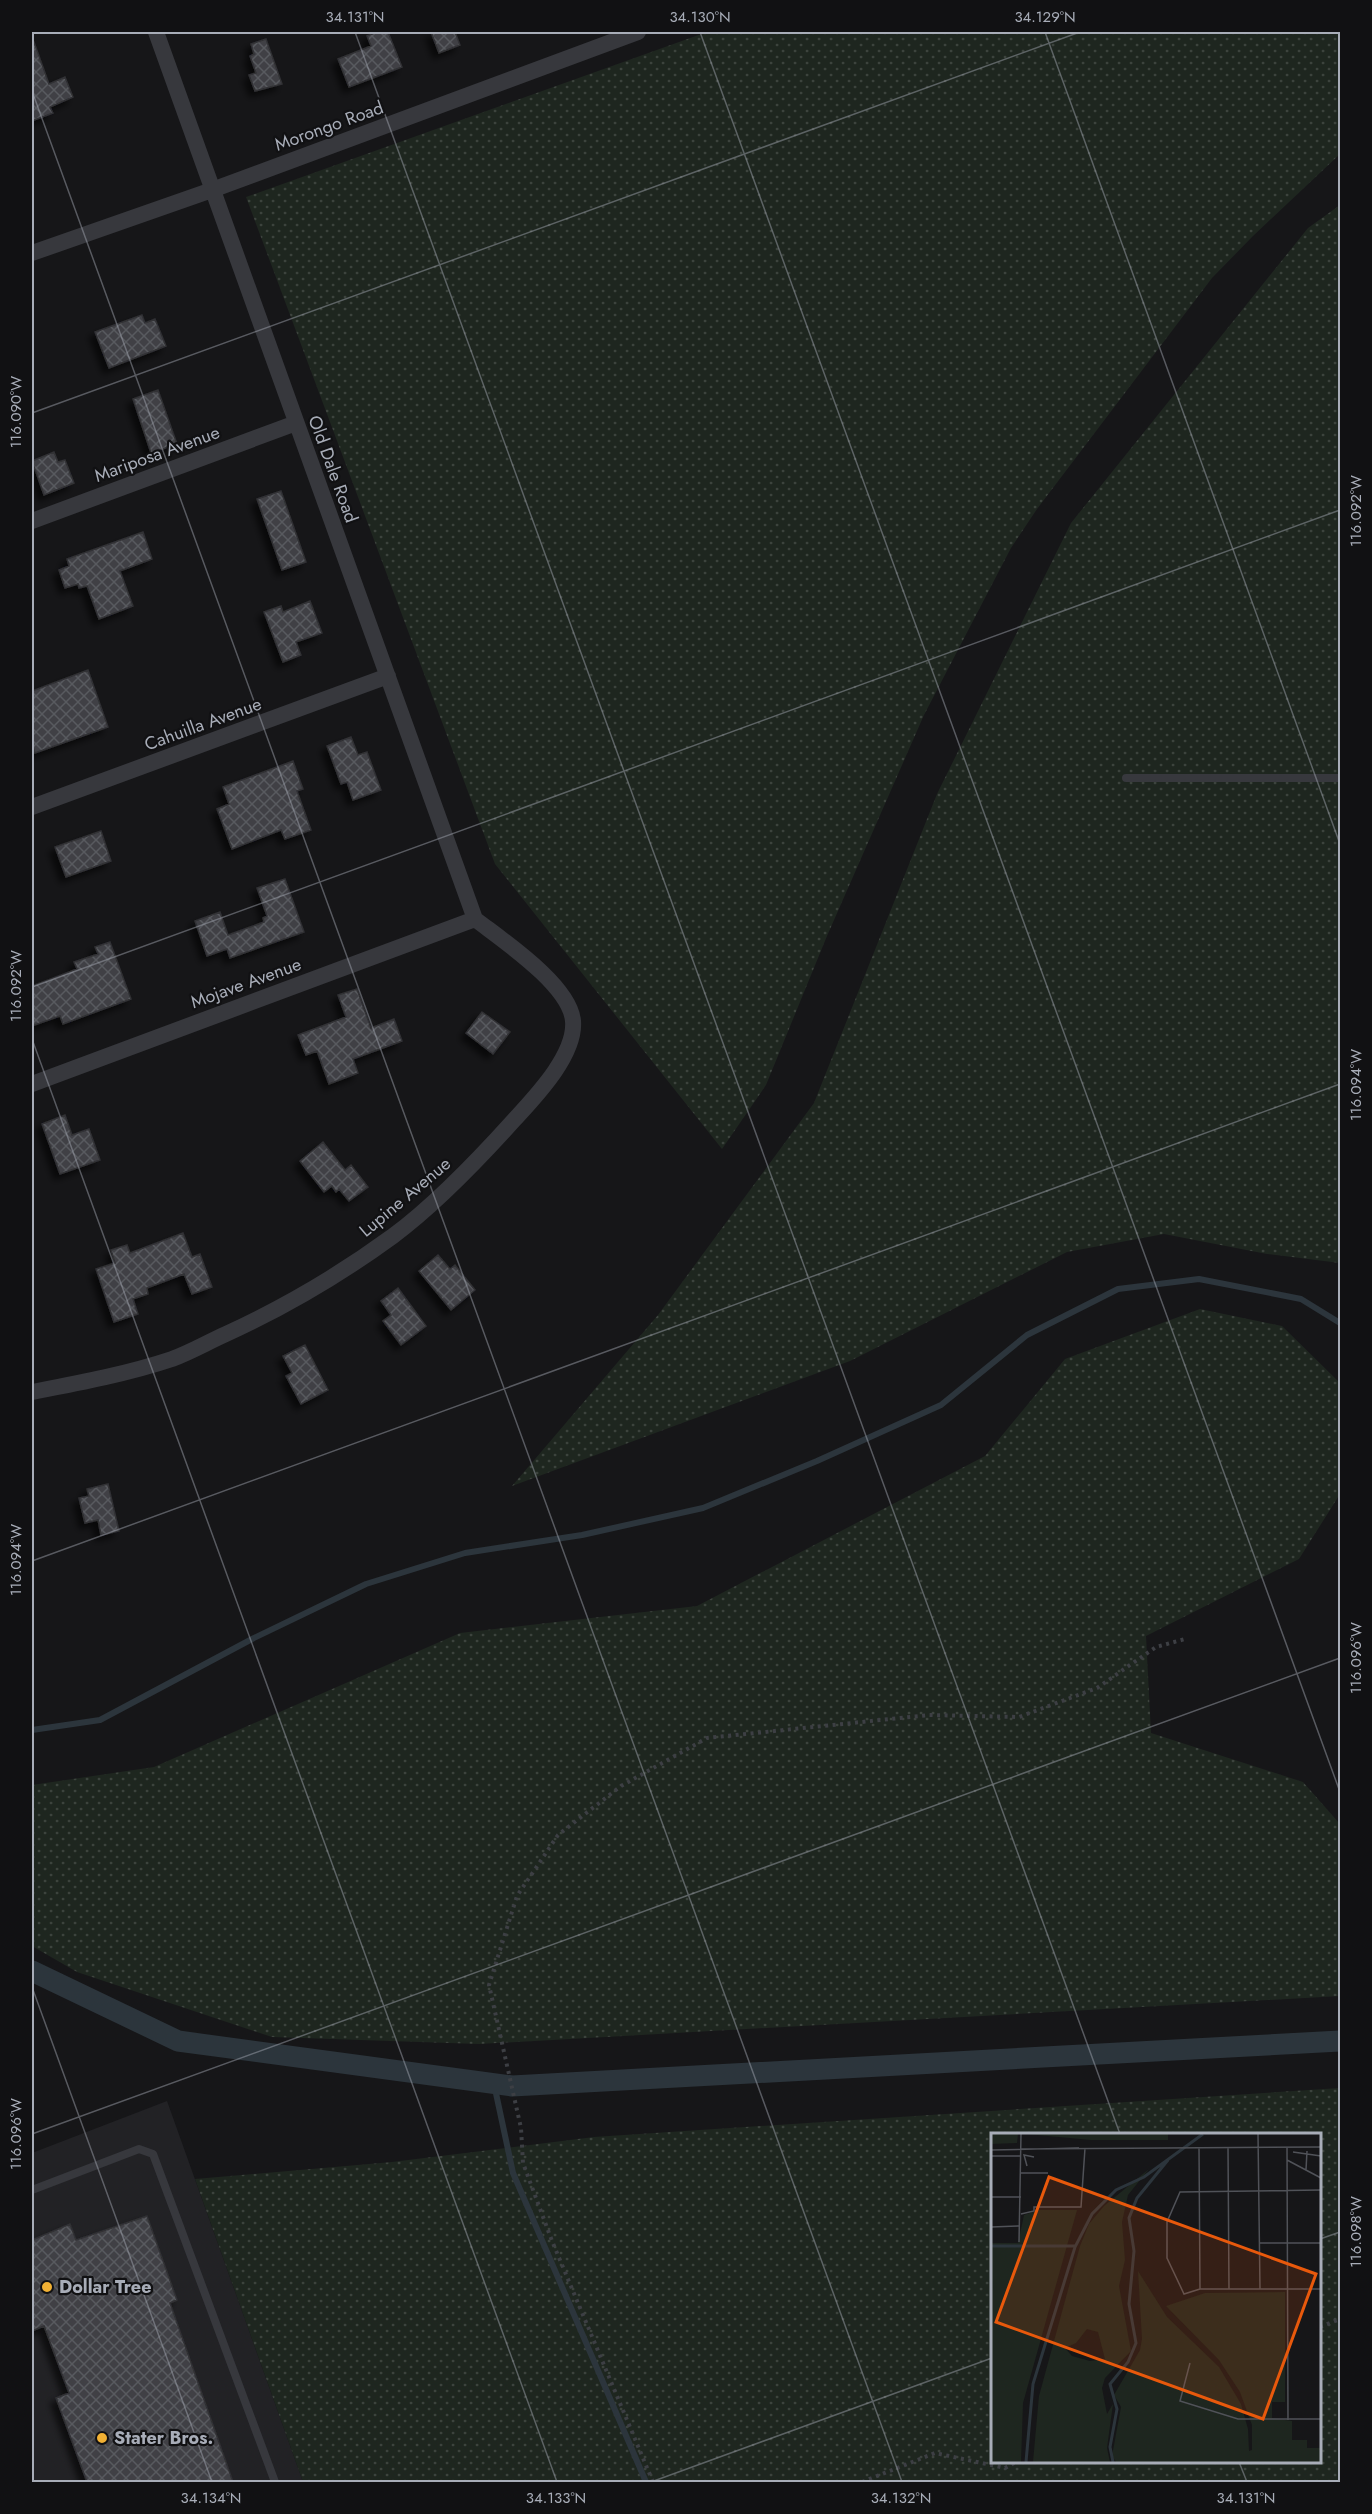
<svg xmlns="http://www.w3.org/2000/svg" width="1372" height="2514" font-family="Jost,sans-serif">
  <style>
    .built { fill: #222225 }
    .grass { fill: url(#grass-dots); fill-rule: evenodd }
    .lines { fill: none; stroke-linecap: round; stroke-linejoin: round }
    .stream { stroke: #2c353c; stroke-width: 6 }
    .canal { stroke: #2c353c; stroke-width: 21 }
    .building { fill: url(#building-cross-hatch); stroke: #303034; stroke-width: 1.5; filter: url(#shadow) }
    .path { stroke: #3d3f44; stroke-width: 4; stroke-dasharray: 3 4.5; stroke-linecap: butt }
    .lane { stroke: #37383d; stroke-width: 8 }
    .street { stroke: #37383d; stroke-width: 16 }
    .ticks { fill: none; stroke: #a8adb8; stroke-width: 1.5; stroke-opacity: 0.45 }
    .poi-dot { fill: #f2b134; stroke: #111113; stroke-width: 2 }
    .labels { text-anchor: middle; stroke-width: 4.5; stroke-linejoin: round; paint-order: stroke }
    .street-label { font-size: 18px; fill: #a8adb8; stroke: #111113 }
    .poi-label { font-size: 18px; font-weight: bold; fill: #a8adb8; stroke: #111113; text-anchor: start }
    .inset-river { fill: none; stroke: #2c353c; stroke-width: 3 }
    .inset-road { fill: none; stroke: #505258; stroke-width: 1.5 }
    .view { fill: #e8590c; fill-opacity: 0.15; stroke: #e8590c; stroke-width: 3 }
    .inset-edge { fill: none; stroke: #a8adb8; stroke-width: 3 }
    .neatline { fill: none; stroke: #a8adb8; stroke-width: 2 }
    .ticks-label { font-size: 15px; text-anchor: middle; fill: #a8adb8 }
  </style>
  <defs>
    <pattern id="grass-dots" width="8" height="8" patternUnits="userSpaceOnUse" patternTransform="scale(1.5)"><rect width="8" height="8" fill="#1e261f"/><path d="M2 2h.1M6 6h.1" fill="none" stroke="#3c433d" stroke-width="1.8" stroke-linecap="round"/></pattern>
    <pattern id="building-cross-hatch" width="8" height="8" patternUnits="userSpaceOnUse" patternTransform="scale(1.5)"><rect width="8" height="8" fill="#404145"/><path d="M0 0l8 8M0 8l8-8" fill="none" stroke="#595a5e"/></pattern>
    <filter id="shadow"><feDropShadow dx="-5.5" dy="5.5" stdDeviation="3" flood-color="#0009"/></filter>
  </defs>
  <rect width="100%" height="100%" fill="#161618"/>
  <!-- built -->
  <path class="built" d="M167 2101 303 2482H32V2153Z"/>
  <!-- grass -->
  <path class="grass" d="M707 32H1340V154L1253 236 1212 278 1037 509 1011 548 924 715 827 936 766 1085 722 1149 495 864 246 197Z
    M1340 205V1263L1267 1254 1164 1234 1067 1252 850 1361 512 1486 658 1315 814 1103 937 794 1071 523 1308 228Z
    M1200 1309 1282 1326 1340 1383V1494L1299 1559 1146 1636 1151 1733 1303 1782 1340 1824V1996L479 2044 272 2037 77 1972 32 1946V1785L154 1767 460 1633 697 1606 985 1456 1065 1359Z
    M1340 2088V2482H303L195 2179 392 2162 594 2137ZM992 2134H1320V2462H992Z"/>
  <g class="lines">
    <!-- stream -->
    <path class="stream" d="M32 1730 100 1720 252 1639 366 1584 465 1553 582 1535 703 1508 817 1461 941 1405 1027 1335 1118 1289 1199 1279 1301 1299 1340 1323
      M494 2084 513 2173 646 2482"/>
    <!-- canal -->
    <path class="canal" d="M32 1971 178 2041 512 2086 1340 2041"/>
  </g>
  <!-- building -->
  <path class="building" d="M377 32H388L402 67 349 87 338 59 371 46 367 36Z
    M431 32H455L460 45 439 53Z
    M266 39 282 84 255 91 249 75 256 73 250 56 254 54 251 44Z
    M32 42H34L49 84 65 77 73 97 50 107 53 113 32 121Z
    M142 315 145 323 155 319 166 346 109 368 95 332Z
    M158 390 177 444 151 453 133 399Z
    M54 452 58 462 65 460 74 483 44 495 32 461Z
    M281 491 306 562 282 570 257 499Z
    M143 532 152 559 120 571 133 606 99 619 87 586 79 588 78 584 65 588 59 570 69 566 67 559Z
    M310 601 322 633 296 642 301 655 283 662 264 612 281 606 283 612Z
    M88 670 108 727 35 753 32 744V691Z
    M351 737 358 755 367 752 381 790 353 800 347 782 341 784 327 746Z
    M293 761 303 789 297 791 311 830 285 839 281 830 232 849 217 809 229 804 223 787Z
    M101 831 111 861 66 877 55 847Z
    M285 879 304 932 230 958 227 949 207 956 195 921 220 912 228 935 264 922 263 918 267 916 257 888Z
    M110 942 131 999 63 1024 60 1016 32 1026V986L77 969 74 962 98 954 95 947Z
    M357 989 371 1028 394 1019 402 1041 353 1059 358 1073 329 1084 317 1051 306 1055 298 1035 346 1017 338 995Z
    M482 1012 510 1032 493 1054 466 1033Z
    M65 1115 72 1135 89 1129 100 1160 60 1174 42 1124Z
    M323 1142 345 1170 351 1165 368 1187 349 1201 339 1189 336 1192 332 1186 324 1192 300 1161Z
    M183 1233 192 1257 200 1254 212 1287 192 1294 184 1274 147 1288 148 1294 133 1299 138 1314 114 1322 96 1269 115 1263 111 1250 127 1245 130 1253Z
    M438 1255 450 1269 455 1265 475 1290 451 1310 419 1271Z
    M398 1288 426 1326 401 1345 383 1321 391 1315 381 1301Z
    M305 1345 328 1390 301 1404 286 1376 292 1373 283 1356Z
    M108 1484 119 1531 101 1535 98 1520 85 1523 79 1498 89 1496 87 1489Z
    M147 2216 177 2300 170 2303 233 2482H87L56 2398 69 2393 44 2326 32 2331V2240L70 2224 76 2240Z"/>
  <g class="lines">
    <!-- path -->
    <path class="path" d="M1320 2327 1340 2319
      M653 2482 552 2241 523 2163 521 2128 489 1985 517 1896 558 1835 621 1786 707 1738 929 1715 1019 1717 1097 1688 1156 1647 1185 1639
      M862 2482 935 2453 1005 2468 1016 2462"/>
    <!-- lane -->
    <path class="lane" d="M1126 778H1340
      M32 2190 139 2149 153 2154 275 2482"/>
    <!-- street -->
    <path class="street" d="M156 32 475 919
      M32 253 212 190 638 32
      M32 521 296 423
      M32 807 388 676
      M32 1084 475 919
      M32 1392C79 1383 127 1374 172 1359 191 1352 208 1342 226 1334 285 1307 341 1274 393 1236 436 1204 478 1160 514 1120 535 1097 576 1055 573 1021 570 985 502 940 475 919"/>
  </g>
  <!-- ticks -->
  <path class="ticks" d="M355 32 1120 2134M700 32 1340 1792M1045 32 1340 844M32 91 902 2482M32 413 1080 32M32 987 1340 510M32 1039 557 2482M32 1561 1340 1084M32 1987 212 2482M32 2134 1340 1658M1320 2239 1340 2232M1239 2462 1247 2482M651 2482 992 2358"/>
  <!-- markers -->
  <g class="poi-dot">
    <circle cx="47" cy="2287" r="6"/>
    <circle cx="102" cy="2438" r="6"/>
  </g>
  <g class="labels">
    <!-- street labels -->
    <g class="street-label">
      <text transform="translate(329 126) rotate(-20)" y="6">Morongo Road</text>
      <text transform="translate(157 454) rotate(-20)" y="6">Mariposa Avenue</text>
      <text transform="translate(333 469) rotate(70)" y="6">Old Dale Road</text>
      <text transform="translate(203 724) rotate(-20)" y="6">Cahuilla Avenue</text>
      <text transform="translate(246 983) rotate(-20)" y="6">Mojave Avenue</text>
      <text transform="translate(405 1197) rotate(-40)" y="6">Lupine Avenue</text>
    </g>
    <!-- poi labels -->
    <g class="poi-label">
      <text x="59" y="2293">Dollar Tree</text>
      <text x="114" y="2444">Stater Bros.</text>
    </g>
  </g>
  <!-- overview -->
  <g transform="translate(991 2133)">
    <rect width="330" height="330" fill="#161618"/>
    <path d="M0 1H27L26 10 0 11ZM35 1H177V7H100ZM158 36 137 62 131 89 134 127 128 153 140 218 114 245 111 255 116 281 122 271 116 315 119 329H42L48 263 89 113 98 91 113 73ZM96 196 107 199 114 226 99 228 81 223 74 215 85 210ZM48 77H86L32 270 30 329H0V110H27L33 82ZM147 138 176 184 228 234 250 271 257 296 258 318 261 317V292L249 259 228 227 175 173 214 160 294 159V269H281V285L301 288V307H316V315H330V329H125L121 323 130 274 123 262 149 217 151 206Z" fill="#1e261f" fill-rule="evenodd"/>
    <path class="inset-river" d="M0 113H85M35 329 42 251 84 114 101 81 125 57 153 44 212 1M122 329 119 314 126 276 119 251 137 229 145 210 138 171 143 118 138 85 146 65 177 27"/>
    <path class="inset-road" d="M267 1 269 156M208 14 209 156M237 14 238 156M296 14 297 287M30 16 330 14M0 17 88 15M302 19 330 23M0 23H30M296 27 330 45M36 33 33 22 43 24M315 37 316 18M30 40H57M0 64H30M30 81 43 78V74H90L94 15M0 94 28 93M28 109 30 1M269 110H330M209 156 193 161 176 125V89L189 59 330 57M209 156H330M199 230 189 268 247 286H330"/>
    <path class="view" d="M58 44 325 141 272 286 5 189Z"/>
    <rect width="330" height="330" class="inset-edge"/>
  </g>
  <!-- border -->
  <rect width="1372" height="2514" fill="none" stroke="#111113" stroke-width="66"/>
  <rect x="33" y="33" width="1306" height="2448" class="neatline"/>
  <g class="ticks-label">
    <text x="355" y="22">34.131°N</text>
    <text x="700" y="22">34.130°N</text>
    <text x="1045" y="22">34.129°N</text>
    <text transform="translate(16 412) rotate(-90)" y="5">116.090°W</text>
    <text transform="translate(1356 511) rotate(-90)" y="5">116.092°W</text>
    <text transform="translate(16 986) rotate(-90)" y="5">116.092°W</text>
    <text transform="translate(1356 1085) rotate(-90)" y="5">116.094°W</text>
    <text transform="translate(16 1560) rotate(-90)" y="5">116.094°W</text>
    <text transform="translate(1356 1658) rotate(-90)" y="5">116.096°W</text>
    <text transform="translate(16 2134) rotate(-90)" y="5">116.096°W</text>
    <text transform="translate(1356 2232) rotate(-90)" y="5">116.098°W</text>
    <text x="211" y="2503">34.134°N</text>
    <text x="556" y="2503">34.133°N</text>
    <text x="901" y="2503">34.132°N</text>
    <text x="1246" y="2503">34.131°N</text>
  </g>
</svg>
